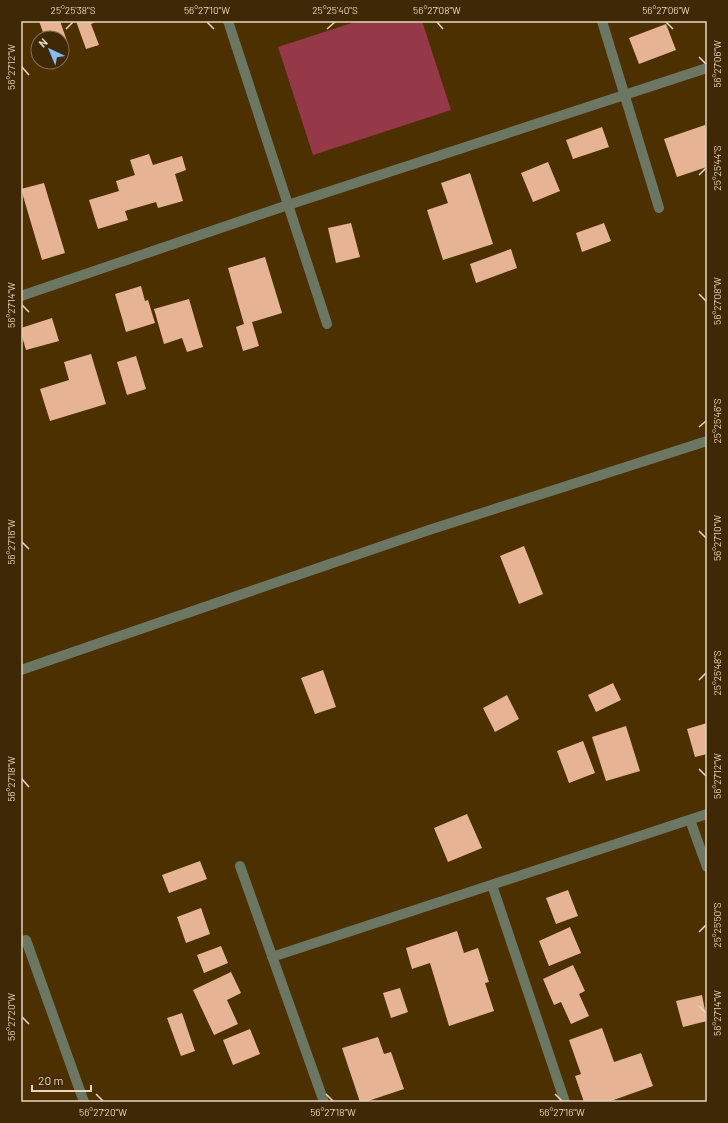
<svg xmlns="http://www.w3.org/2000/svg" width="728" height="1123" font-family="Barlow,sans-serif">
  <style>
    .green { fill: #953847 }
    .building { fill: #e6b495 }
    .lines { fill: none; stroke-linecap: round; stroke-linejoin: round }
    .minor { stroke: #6b7763; stroke-width: 10 }
    .ticks { fill: none; stroke: #e7d5be; stroke-width: 1.5 }
    .neatline { fill: none; stroke: #e7d5be; stroke-width: 1.5 }
    .ticks-label { font-size: 10px; text-anchor: middle; fill: #e7d5be }
  </style>
  <rect width="100%" height="100%" fill="#4d3000"/>
  <!-- green -->
  <path class="green" d="M358 21H422L451 110 313 155 278 47Z"/>
  <!-- building -->
  <path class="building" d="M39 21H60L67 41 62 43V38H45Z
    M76 21H98L91 24 99 45 86 49Z
    M666 24 676 50 639 64 629 38Z
    M705 125 707 132V167L677 177 664 139Z
    M602 127 609 147 573 159 566 140Z
    M149 154 153 165 182 156 186 170 175 174 183 201 158 208 156 202 125 211 128 220 98 229 89 200 119 191 116 181 135 175 130 160Z
    M548 162 560 191 533 202 521 173Z
    M470 173 493 244 443 260 427 210 448 203 441 183Z
    M44 183 65 253 42 260 21 189Z
    M351 223 360 257 336 263 328 228Z
    M604 223 611 241 582 252 576 233Z
    M511 249 517 268 476 283 470 264Z
    M265 257 282 313 252 322 259 346 243 351 236 327 244 324 228 268Z
    M141 286 145 301 148 300 155 323 126 332 115 294Z
    M189 299 203 347 187 352 182 338 164 344 154 309Z
    M52 318 59 341 26 350 21 333V328Z
    M91 354 106 404 50 421 40 389 69 380 64 362Z
    M136 356 146 389 127 395 117 362Z
    M524 546 543 594 519 604 500 556Z
    M323 670 336 707 315 714 301 678Z
    M613 683 621 700 596 712 588 695Z
    M507 695 519 719 495 732 483 708Z
    M707 723V754L695 757 687 729Z
    M626 726 640 771 606 781 592 737Z
    M583 741 595 773 569 783 557 751Z
    M467 814 482 848 448 862 434 828Z
    M200 861 207 879 169 893 162 875Z
    M568 890 578 916 556 924 546 898Z
    M201 908 210 934 186 943 177 917Z
    M570 927 581 953 549 966 539 941Z
    M457 931 464 953 478 948 489 982 485 983 494 1011 449 1026 430 963 412 969 406 948Z
    M221 946 228 963 204 973 197 955Z
    M573 965 585 991 579 994 589 1016 571 1024 561 1002 554 1005 543 979Z
    M231 972 241 993 227 1000 238 1024 214 1035 193 990Z
    M400 988 408 1012 391 1018 383 993Z
    M702 995 707 1021 683 1027 676 1001Z
    M182 1013 195 1051 181 1056 167 1018Z
    M602 1028 614 1062 641 1053 653 1086 608 1102H584L575 1076 581 1074 569 1040Z
    M250 1029 260 1054 233 1065 223 1040Z
    M378 1037 384 1054 391 1052 404 1089 365 1102H360L342 1048Z"/>
  <g class="lines">
    <!-- minor -->
    <path class="minor" d="M228 21 327 324
      M602 21 659 208
      M21 296 288 205 707 68
      M21 670 429 530 707 441
      M690 820 707 867
      M240 866 324 1102
      M492 885 565 1102
      M26 940 84 1102
      M272 957 707 814"/>
  </g>
  <!-- ticks -->
  <path class="ticks" d="M207 22 214 29M437 22 443 29M666 22 673 29M66 29 73 22M327 29 335 22M699 57 706 64M22 67 29 75M699 175 706 168M699 294 706 301M22 305 29 312M699 427 706 421M699 531 706 538M22 542 29 549M699 680 706 673M699 769 706 776M22 779 29 787M699 932 706 925M699 1006 706 1013M22 1017 29 1024M96 1094 103 1101M326 1094 333 1101M555 1094 562 1101"/>
  <!-- border -->
  <rect width="728" height="1123" fill="none" stroke="#3f2805" stroke-width="44"/>
  <!-- north arrow -->
  <g transform="translate(50 50) rotate(316)"><circle r="19" fill="#3f2805" stroke="#826d4f"/>
  <path d="M0-3L7 15L0 10L-7 15Z" fill="#85bbfb"/>
  <text y="-6" font-size="11" font-weight="bold" text-anchor="middle" fill="#e7d5be">N</text>
  </g>
  <!-- scale -->
  <path d="M32 1085v6h59v-6" fill="none" stroke="#e7d5be" stroke-width="2"/>
  <text x="38" y="1085" font-size="12" fill="#e7d5be" stroke="#3f2805" stroke-width="3" paint-order="stroke">20 m</text>
  <rect x="22" y="22" width="684" height="1079" class="neatline"/>
  <g class="ticks-label">
    <text x="73" y="14">25°25'38"S</text>
    <text x="207" y="14">56°27'10"W</text>
    <text x="335" y="14">25°25'40"S</text>
    <text x="437" y="14">56°27'08"W</text>
    <text x="666" y="14">56°27'06"W</text>
    <text transform="translate(717 64) rotate(-90)" y="4">56°27'06"W</text>
    <text transform="translate(11 67) rotate(-90)" y="4">56°27'12"W</text>
    <text transform="translate(717 168) rotate(-90)" y="4">25°25'44"S</text>
    <text transform="translate(717 301) rotate(-90)" y="4">56°27'08"W</text>
    <text transform="translate(11 305) rotate(-90)" y="4">56°27'14"W</text>
    <text transform="translate(717 421) rotate(-90)" y="4">25°25'46"S</text>
    <text transform="translate(717 538) rotate(-90)" y="4">56°27'10"W</text>
    <text transform="translate(11 542) rotate(-90)" y="4">56°27'16"W</text>
    <text transform="translate(717 673) rotate(-90)" y="4">25°25'48"S</text>
    <text transform="translate(717 776) rotate(-90)" y="4">56°27'12"W</text>
    <text transform="translate(11 779) rotate(-90)" y="4">56°27'18"W</text>
    <text transform="translate(717 925) rotate(-90)" y="4">25°25'50"S</text>
    <text transform="translate(717 1013) rotate(-90)" y="4">56°27'14"W</text>
    <text transform="translate(11 1017) rotate(-90)" y="4">56°27'20"W</text>
    <text x="103" y="1116">56°27'20"W</text>
    <text x="333" y="1116">56°27'18"W</text>
    <text x="562" y="1116">56°27'16"W</text>
  </g>
</svg>
